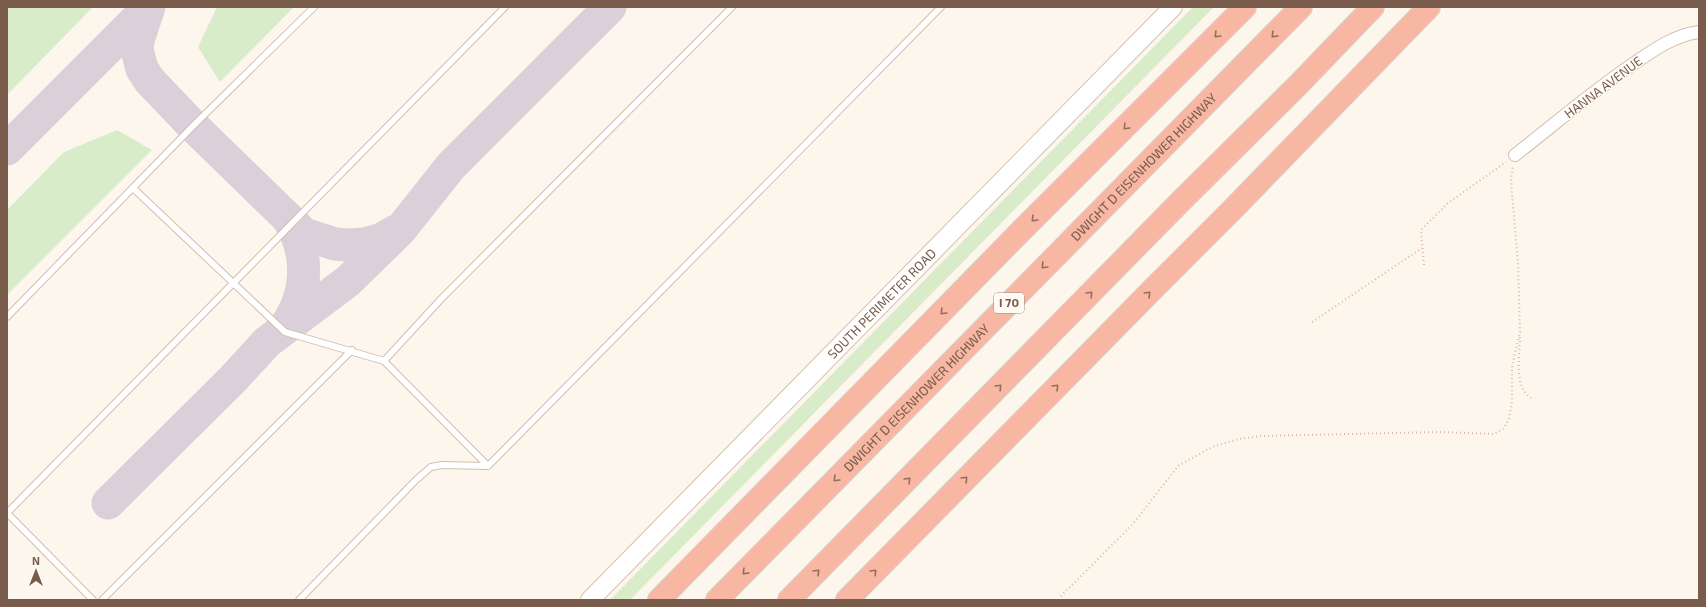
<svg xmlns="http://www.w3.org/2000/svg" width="1706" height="607" font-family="'Exo 2',sans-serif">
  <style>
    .green { fill: #d8ecc9 }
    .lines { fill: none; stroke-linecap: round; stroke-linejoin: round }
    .taxiway { stroke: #dbcfda; stroke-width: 33 }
    .lane-casing { stroke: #d1beb0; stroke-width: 8 }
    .street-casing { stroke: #d1beb0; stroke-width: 14 }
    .secondary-casing { stroke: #d6c0b0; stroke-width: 20 }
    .highway-casing { stroke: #dad1cd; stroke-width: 24 }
    .path { stroke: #d9b8a5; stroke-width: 2; stroke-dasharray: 1 3; stroke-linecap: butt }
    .lane { stroke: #fff; stroke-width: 6 }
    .street { stroke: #fff; stroke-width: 12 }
    .secondary { stroke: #fff; stroke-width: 18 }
    .highway { stroke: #f7b7a3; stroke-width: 22 }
    .oneway { stroke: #936e5e }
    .labels { text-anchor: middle; stroke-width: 3; stroke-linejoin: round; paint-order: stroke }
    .shield { fill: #fffaf3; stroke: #a28b7f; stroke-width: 1 }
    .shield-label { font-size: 12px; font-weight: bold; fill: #7a5c4d }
    .street-label { font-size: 13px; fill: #7a5c4d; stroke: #fffaf3 }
  </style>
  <rect width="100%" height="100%" fill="#fdf6ec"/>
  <!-- green -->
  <path class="green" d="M7 7H93L7 95Z
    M217 7H294L220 82 198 47Z
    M1193 7H1214L630 600H610Z
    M117 130 152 150 7 295V210L64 152Z"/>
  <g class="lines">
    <!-- taxiway -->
    <path class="taxiway" d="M149 7 138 40 137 50 142 69 150 81 193 126 304 234 335 244 349 245 364 244 380 240 396 231
      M7 149 147 9
      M285 327C309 293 310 252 287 217
      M108 503 233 379 267 342 348 281 387 243 401 229 451 166 610 7"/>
    <defs>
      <path id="lane" d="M133 188 285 332 384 361 488 466
        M7 317 193 126 314 7
        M384 361 442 298 732 7
        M7 513 505 7
        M7 513 93 600
        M102 600 352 350
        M299 600 416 480 431 467 442 465 488 466 941 7"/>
      <path id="street" d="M1515 155C1555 124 1594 90 1636 62 1655 49 1675 35 1699 32"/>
      <g id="secondary">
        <path id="s1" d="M590 600 1173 7"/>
      </g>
      <g id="highway">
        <path d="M659 600 1022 230 1245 7"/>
        <path id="s2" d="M717 600 1301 7"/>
        <path d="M789 600 1181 201 1298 85 1373 7"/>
        <path d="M847 600 1154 288 1234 208 1429 7"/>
      </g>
    </defs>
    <!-- lane casing -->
    <use href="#lane" class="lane-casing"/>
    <!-- street casing -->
    <use href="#street" class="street-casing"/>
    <!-- secondary casing -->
    <use href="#secondary" class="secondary-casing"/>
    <!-- highway casing -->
    <use href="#highway" class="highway-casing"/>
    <!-- path -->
    <path class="path" d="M1424 265 1421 230 1448 203 1506 162
      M1312 322 1422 248
      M1520 337C1520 356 1513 386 1531 398
      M1060 600V597L1133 524 1178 466 1212 447 1239 439 1260 436 1439 432 1494 434 1503 429 1509 419 1512 402V366L1520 332 1518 263 1511 181 1513 166"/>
    <!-- lane -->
    <use href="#lane" class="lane"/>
    <!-- street -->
    <use href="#street" class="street"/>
    <!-- secondary -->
    <use href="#secondary" class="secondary"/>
    <!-- highway -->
    <use href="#highway" class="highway"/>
  </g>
  <!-- one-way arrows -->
  <defs><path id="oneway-chevron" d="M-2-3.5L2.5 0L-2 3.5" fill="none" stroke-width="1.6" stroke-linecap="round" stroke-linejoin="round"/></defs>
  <g class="oneway">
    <use href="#oneway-chevron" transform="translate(1217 35) rotate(134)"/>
    <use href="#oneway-chevron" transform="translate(1274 35) rotate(134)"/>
    <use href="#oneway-chevron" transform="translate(1126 127) rotate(135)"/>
    <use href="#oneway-chevron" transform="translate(1034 219) rotate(135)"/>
    <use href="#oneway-chevron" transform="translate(1044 266) rotate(134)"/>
    <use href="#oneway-chevron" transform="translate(1090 294) rotate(-46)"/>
    <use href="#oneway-chevron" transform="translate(1148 294) rotate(-45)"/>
    <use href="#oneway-chevron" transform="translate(943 312) rotate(134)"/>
    <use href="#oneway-chevron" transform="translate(999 387) rotate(-46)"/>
    <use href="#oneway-chevron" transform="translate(1056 387) rotate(-45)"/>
    <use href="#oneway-chevron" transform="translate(836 479) rotate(135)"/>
    <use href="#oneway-chevron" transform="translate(965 479) rotate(-46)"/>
    <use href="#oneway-chevron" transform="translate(908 480) rotate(-45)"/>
    <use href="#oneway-chevron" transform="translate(745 572) rotate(135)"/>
    <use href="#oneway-chevron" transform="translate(817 572) rotate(-45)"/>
    <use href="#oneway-chevron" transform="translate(874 572) rotate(-46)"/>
  </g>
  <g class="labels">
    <!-- shield labels -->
    <rect class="shield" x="994" y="293" width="30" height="20" rx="3"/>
    <g class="shield-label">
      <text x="1009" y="307">I 70</text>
    </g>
    <!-- street labels -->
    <g class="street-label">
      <text transform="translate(1603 87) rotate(-37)" y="5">HANNA AVENUE</text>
      <text dy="5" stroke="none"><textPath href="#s2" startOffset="608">DWIGHT D EISENHOWER HIGHWAY</textPath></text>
      <text dy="5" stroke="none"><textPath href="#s1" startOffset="416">SOUTH PERIMETER ROAD</textPath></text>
      <text dy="5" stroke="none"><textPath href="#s2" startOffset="284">DWIGHT D EISENHOWER HIGHWAY</textPath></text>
    </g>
  </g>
  <!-- border -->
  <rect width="1706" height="607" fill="none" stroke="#7a5c4d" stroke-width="16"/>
  <!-- north arrow -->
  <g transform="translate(36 571)" stroke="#fffaf3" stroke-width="3" paint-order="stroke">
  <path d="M0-3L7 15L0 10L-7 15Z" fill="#7a5c4d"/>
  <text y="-6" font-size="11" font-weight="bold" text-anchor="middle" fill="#7a5c4d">N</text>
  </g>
</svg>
